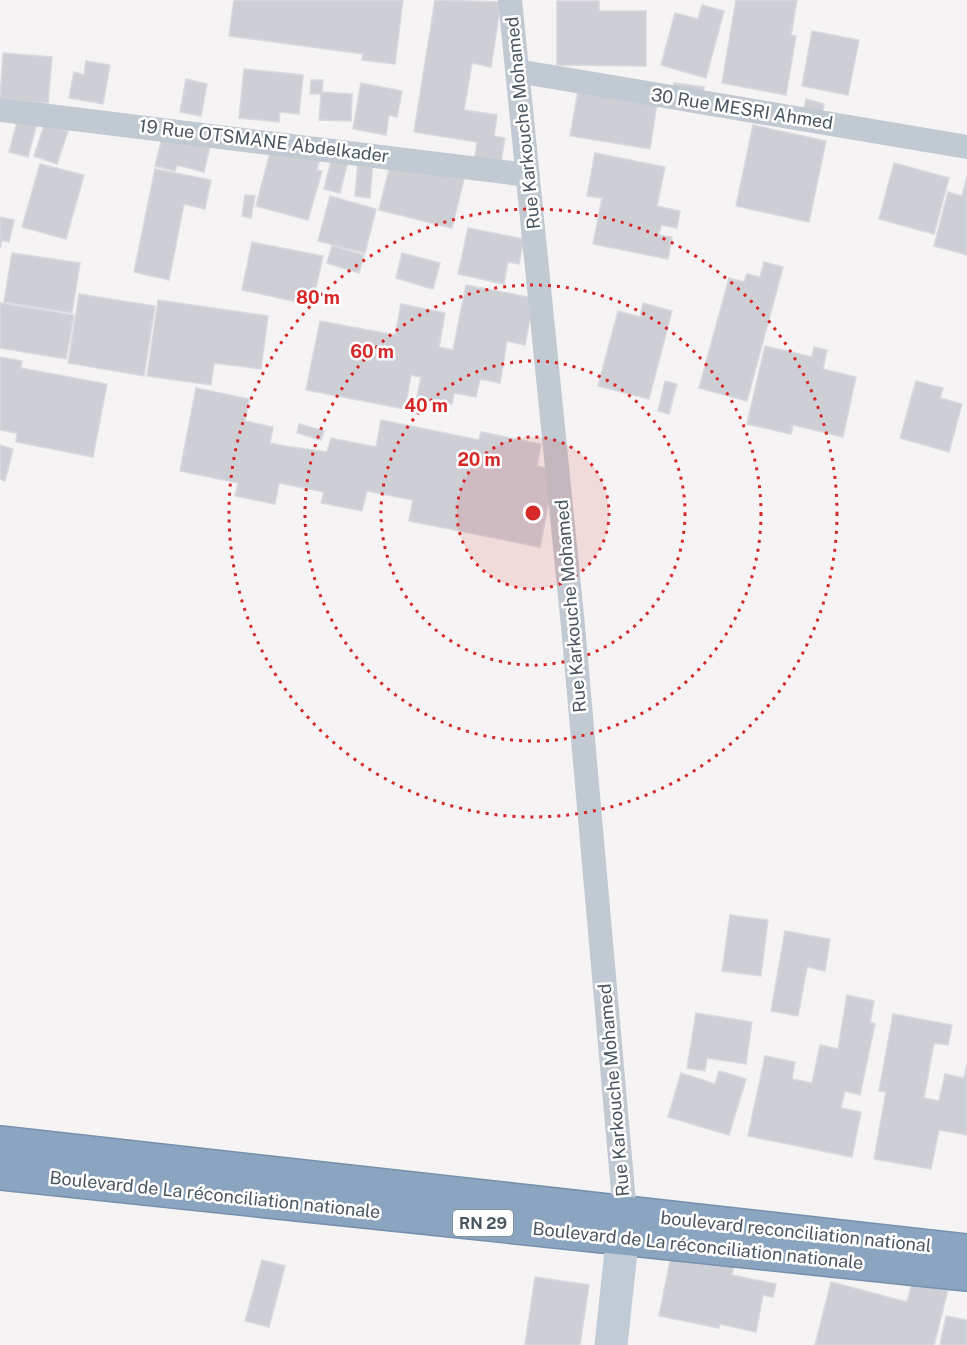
<svg xmlns="http://www.w3.org/2000/svg" width="967" height="1345" font-family="'Public Sans',sans-serif">
  <style>
    .building { fill: #cdcfd5; stroke: #d7d9de; stroke-width: 1.5 }
    .lines { fill: none; stroke-linecap: round; stroke-linejoin: round }
    .highway-casing { stroke: #7690ad; stroke-width: 36 }
    .street { stroke: #c1cad2; stroke-width: 24 }
    .secondary { stroke: #c1cbd6; stroke-width: 33 }
    .highway { stroke: #8ba5c1; stroke-width: 33 }
    .ring { fill: none; stroke: #d62828; stroke-width: 3; stroke-dasharray: 3 6 }
    .labels { text-anchor: middle; stroke-width: 5; stroke-linejoin: round; paint-order: stroke }
    .shield { fill: #fff; stroke: #808990; stroke-width: 1.5 }
    .shield-label { font-size: 16px; font-weight: bold; fill: #4a5661 }
    .street-label { font-size: 18px; fill: #4a5661; stroke: #fff }
    .centre { fill: #d62828; stroke: #fff; stroke-width: 3 }
    .ring-label { font-size: 18px; text-anchor: middle; font-weight: bold; fill: #d62828; stroke: #fff; stroke-width: 5; stroke-linejoin: round; paint-order: stroke }
  </style>
  <rect width="100%" height="100%" fill="#f5f3f3"/>
  <!-- building -->
  <path class="building" d="M234 0H403L395 64 362 60 363 54 229 36Z
    M435 0 501 2 491 67 472 63 464 110 497 115 494 136 505 138 500 167 474 162 477 142 414 132Z
    M736 0H797L791 35 796 36 786 95 722 83Z
    M557 1H599V11H646V66L557 65Z
    M702 5 724 11 706 78 661 65 675 13 698 19Z
    M812 31 859 40 848 95 802 86Z
    M3 53 52 57 48 103 0 99Z
    M86 61 110 65 103 104 69 98 74 72 84 75Z
    M244 69 303 75 299 114 280 112 279 122 239 118Z
    M186 79 207 84 201 116 180 112Z
    M311 80H323L322 92 352 94 351 121 319 120 321 94H310Z
    M361 83 402 91 397 117 389 115 386 135 353 129Z
    M674 83 704 87 703 97 672 93Z
    M578 91 657 103 650 149 570 136Z
    M806 99 824 104 821 119 803 114Z
    M18 118 37 123 28 157 9 152Z
    M45 123 68 131 57 164 34 156Z
    M753 125 826 141 809 222 736 206Z
    M163 134 210 146 204 172 177 165 175 171 155 166Z
    M272 145 320 158 317 170 322 171 308 220 256 206Z
    M333 153 349 157 340 193 324 189Z
    M595 153 665 167 657 206 680 211 677 228 661 225 659 235 672 237 668 259 593 244 602 198 587 196Z
    M358 160 373 161 370 198 355 196Z
    M391 161 464 179 452 228 379 210Z
    M894 163 949 178 934 234 879 219Z
    M40 164 84 175 66 239 22 227Z
    M155 169 211 180 205 209 184 204 169 280 134 272Z
    M967 176V255L934 246 948 192 962 196Z
    M245 195 255 196 251 218 242 216Z
    M330 196 376 209 365 253 318 241Z
    M0 217 14 220 9 242 2 240 0 248Z
    M468 228 524 239 519 264 508 262 504 284 458 274Z
    M252 242 323 256 312 305 242 290Z
    M332 246 364 255 359 273 327 263Z
    M12 253 80 263 72 313 4 302Z
    M402 253 440 263 433 289 396 278Z
    M764 262 783 267 747 401 699 388 729 278 744 282 747 274 760 277Z
    M466 285 534 298 525 345 507 341 500 383 480 379 476 397 454 393 452 404 417 397 421 377 411 375 405 409 306 390 320 321 395 335 401 304 445 313 439 347 453 350Z
    M79 294 155 306 144 376 68 363Z
    M158 300 268 316 261 369 214 363 211 385 147 376Z
    M0 303 74 315 66 359 0 348Z
    M643 303 672 311 649 399 598 386 618 311 640 317Z
    M765 346 812 357 814 347 827 350 823 369 856 377 843 437 793 425 791 434 747 424Z
    M0 357 22 361 21 368 107 384 93 457 16 442 17 433 0 430Z
    M665 381 677 384 669 414 658 411Z
    M916 381 943 388 940 398 962 404 949 452 900 438Z
    M196 388 249 399 245 421 273 427 270 443 285 446 327 452 331 438 376 447 381 420 479 440 481 432 541 444 537 466 555 470 540 547 409 521 413 500 367 491 362 511 321 503 324 492 279 483 275 504 235 496 238 483 180 471Z
    M299 424 324 431 321 440 297 433Z
    M0 445 13 449 5 481 0 479Z
    M730 915 768 920 761 976 722 971Z
    M785 931 830 939 825 971 807 967 798 1016 771 1011Z
    M847 995 874 1001 870 1022 875 1024 860 1095 845 1091 841 1108 861 1112 852 1157 748 1136 765 1056 795 1062 792 1079 812 1083 820 1045 838 1049Z
    M696 1013 752 1022 746 1064 707 1058 705 1071 687 1068Z
    M893 1014 952 1025 948 1045 934 1043 924 1098 939 1101 945 1074 964 1078 967 1064V1135L939 1130 931 1169 874 1159 886 1092 879 1091Z
    M719 1071 746 1079 729 1135 668 1117 681 1073 715 1084Z
    M672 1251 734 1264 732 1275 776 1284 773 1297 763 1295 756 1332 720 1324 719 1328 659 1316Z
    M262 1260 285 1266 269 1327 245 1321Z
    M535 1277 589 1285 580 1345H525Z
    M913 1280 948 1290 934 1345H815L831 1282 907 1302Z
    M946 1316 967 1320V1345H940Z"/>
  <g class="lines">
    <defs>
      <path id="highway" d="M0 1143 967 1251
        M0 1173 967 1274"/>
    </defs>
    <!-- highway casing -->
    <use href="#highway" class="highway-casing"/>
    <!-- street -->
    <path class="street" d="M510 0 573 626 625 1214
      M517 71 967 147
      M0 110 528 175"/>
    <!-- secondary -->
    <path class="secondary" d="M611 1345 625 1214"/>
    <!-- highway -->
    <use href="#highway" class="highway"/>
  </g>
  <!-- distance rings -->
  <circle cx="533" cy="513" r="76" fill="#d62828" fill-opacity=".12"/>
  <g class="ring">
    <circle cx="533" cy="513" r="76"/>
    <circle cx="533" cy="513" r="152"/>
    <circle cx="533" cy="513" r="228"/>
    <circle cx="533" cy="513" r="304"/>
  </g>
  <g class="labels">
    <!-- shield labels -->
    <rect class="shield" x="453" y="1210" width="60" height="26" rx="4.5"/>
    <g class="shield-label">
      <text x="483" y="1229">RN 29</text>
    </g>
    <!-- street labels -->
    <g class="street-label">
      <text transform="translate(742 109) rotate(9)" y="6">30 Rue MESRI Ahmed</text>
      <text transform="translate(523 123) rotate(-96)" y="6">Rue Karkouche Mohamed</text>
      <text transform="translate(264 141) rotate(7)" y="6">19 Rue OTSMANE Abdelkader</text>
      <text transform="translate(571 606) rotate(-95)" y="6">Rue Karkouche Mohamed</text>
      <text transform="translate(614 1090) rotate(-95)" y="6">Rue Karkouche Mohamed</text>
      <text transform="translate(215 1195) rotate(6)" y="6">Boulevard de La réconciliation nationale</text>
      <text transform="translate(796 1232) rotate(6)" y="6">boulevard reconciliation national</text>
      <text transform="translate(698 1246) rotate(6)" y="6">Boulevard de La réconciliation nationale</text>
    </g>
  </g>
  <circle cx="533" cy="513" r="9" class="centre"/>
  <g class="ring-label">
    <text x="318" y="304">80 m</text>
    <text x="372" y="358">60 m</text>
    <text x="426" y="412">40 m</text>
    <text x="479" y="466">20 m</text>
  </g>
</svg>
